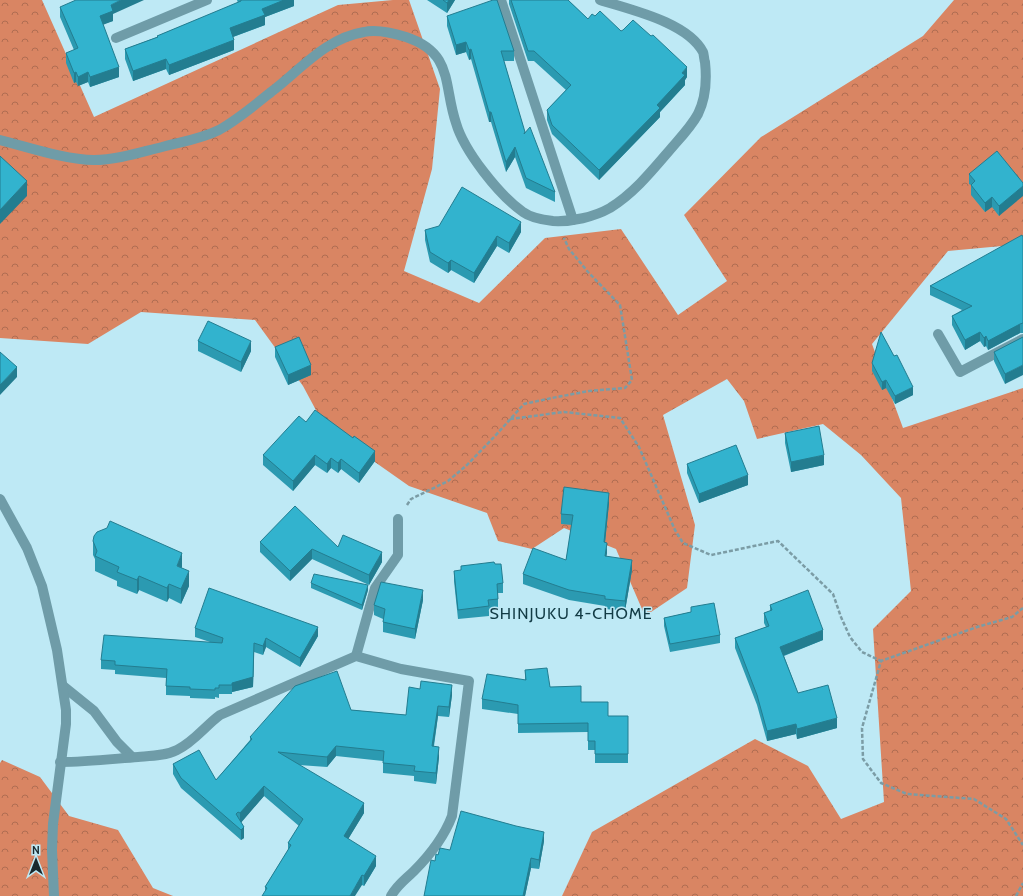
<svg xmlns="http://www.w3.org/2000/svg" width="1023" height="896" font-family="Cabin,sans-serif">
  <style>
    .forest { fill: url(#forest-crowns) }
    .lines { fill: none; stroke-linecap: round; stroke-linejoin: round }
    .path { stroke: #7b9ca5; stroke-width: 2.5; stroke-dasharray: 4 2; stroke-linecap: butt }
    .service { stroke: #6f9ca8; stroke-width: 10 }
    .minor { stroke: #6f9ca8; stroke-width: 10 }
    .tertiary { stroke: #6f9ca8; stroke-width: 10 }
    .wall { fill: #2b9ab1 }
    .shaded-wall { fill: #237d90 }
    .building { fill: #32b3ce; stroke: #237d90 }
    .labels { text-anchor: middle; stroke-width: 3; stroke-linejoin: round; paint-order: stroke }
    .neighbourhood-label { font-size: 16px; letter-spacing: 1px; fill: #123b45; stroke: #bee9f5 }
  </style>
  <defs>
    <pattern id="forest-crowns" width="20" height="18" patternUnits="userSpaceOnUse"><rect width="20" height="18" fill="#d98563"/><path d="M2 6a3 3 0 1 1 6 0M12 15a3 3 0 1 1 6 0" fill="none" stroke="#af6d52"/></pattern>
  </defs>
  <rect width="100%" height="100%" fill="#bee9f5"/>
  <!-- forest -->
  <path class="forest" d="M0 0H42L94 117 338 5 393 0H409L440 89 432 169 404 271 479 303 545 238 621 229 678 315 727 281 684 215 761 137 923 36 954 0H1023V244L948 251 872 344 903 428 1023 388V896H562L592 832 755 739 808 766 841 819 884 802 873 629 911 591 901 498 861 455 823 424 757 439 744 401 727 379 663 415 695 525 687 588 645 616 616 549 564 528 532 549 498 541 487 513 409 486 325 427 303 386 255 320 141 312 88 344 0 338Z
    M2 760 40 777 69 816 118 830 153 888 173 896H0V763Z"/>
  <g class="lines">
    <!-- path -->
    <path class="path" d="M510 419 564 412 620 418 639 447 675 530 683 543 711 555 778 541 833 594 841 617 850 637 862 652 881 661
      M407 505 411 499 448 481 467 465 495 436 524 404 552 398 589 391 625 388 632 380 620 305 588 272 569 249 564 238
      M1023 608 1012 617 977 627 881 661 862 728 863 759 881 783 907 794 974 799 1006 819 1023 845
      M1016 896 1023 883"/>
    <!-- service -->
    <path class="service" d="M938 334 960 372 1023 339
      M356 656 375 588 398 555V519
      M63 686 94 711 117 742 132 757"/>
    <!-- minor -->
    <path class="minor" d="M501 0 573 220
      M116 38 207 0
      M60 762C86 762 112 759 138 757 150 756 165 756 177 750 194 742 205 726 220 715L356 656 401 669 469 681 452 816C444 837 430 855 414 871 405 880 398 884 391 896"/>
    <!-- tertiary -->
    <path class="tertiary" d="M0 140C28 147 66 160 94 160 117 160 141 152 162 147 181 142 201 139 219 130 237 120 255 105 271 92 300 70 326 38 364 32 377 29 393 33 406 37 454 53 443 85 456 123 464 151 499 195 523 212 531 218 544 220 553 221 572 222 594 217 610 208 636 192 655 167 675 144 683 135 692 125 698 114 706 98 707 81 705 62 704 60 704 54 703 52 687 22 631 10 600 0
      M0 499 27 548 42 586 57 650 66 710V724L53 824 52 850 54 896"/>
  </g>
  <!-- wall -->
  <path class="wall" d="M237 0H294V6L265 17V25L233 37 234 50 169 75 166 69 133 81 125 59V49L157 37V36L238 3Z
    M427 0H455L447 13Z
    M509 0H568L588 19 595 16 621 31 687 77 685 80V85L660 112V117L599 180 552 134 547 120V110L566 90 534 61H528L509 4Z
    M60 7 113 14V21L103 24 119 77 90 87 88 82 78 86 76 82 74 83 66 63V53L74 50 60 17Z
    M447 16 514 51V61H504L525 133 555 192V202L526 188 515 157 506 172 491 122H489L471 59 469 60 466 52 456 55 447 26Z
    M969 174 1023 183 999 216 992 207 985 212 971 195V185L969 184Z
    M425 230 521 232 509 253 497 246 474 283 451 270 448 273 430 262 425 240Z
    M1023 237V333H1020L988 350 986 346 984 347 980 341 965 350 952 325V316L962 310 930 295V286Z
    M1023 337 1005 384 994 361V352Z
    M198 341 251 351 241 372 198 351Z
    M275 347 311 375 288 385 275 357Z
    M872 363 913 395 895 404 886 388 882 390 872 371Z
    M306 422 375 461 359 483 341 469 338 473 331 468 327 473 315 465 293 491 263 465V455Z
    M785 433 824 465 791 472 785 443Z
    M687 464 748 485 699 503 687 473Z
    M609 503 605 543 607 553 606 556 632 570 625 611 605 609V606L569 600 523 584V574L566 560 572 525 561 524V514Z
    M93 541 182 568 189 586 181 604 169 598 167 602 139 590 137 594 117 586V581L95 571V559L93 555Z
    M260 542 338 547 382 562 369 585 312 559 290 581 260 552Z
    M495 564 503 583V593H498V609L489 610V616L458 619 454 581V571H461V566Z
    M311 583 368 590 362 610 311 588Z
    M423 600 415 639 383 632V619L374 615V605Z
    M770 605 823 640 784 656 798 693 837 728 797 739 796 734 767 741 757 705 735 648V638L766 627 764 623V613L770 611Z
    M691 607 720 635V643L670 652 664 626V618L691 612Z
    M195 628 318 636 300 667 266 647 263 655 254 652 253 687 232 692V694H219V698L215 697V699L190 698V696L166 695V678L115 674V670L101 669V660L210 642 195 637Z
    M525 670 550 687 581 702 608 716H628V763H595V750H588V732L518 733V714L482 709V699L525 680Z
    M452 695 449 717 438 716 434 746 439 757 436 784 414 781V776L383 773V761L336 756 327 767 299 765 364 813 348 839 376 866 364 886 362 885 265 890V887L288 850V843L299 826 264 796 241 822 244 838 241 840 181 788 173 774V764L216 780 250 740V737L351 710 406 715Z
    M544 841 539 869 531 868 525 896H424L435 861 438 855 450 850Z"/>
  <!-- shaded-wall -->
  <path class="shaded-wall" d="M121 0H144L113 14V21L100 26V16L111 5Z
    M284 0H294V6L265 17V25L230 38V28L262 9Z
    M449 0H455L447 13V3Z
    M234 40V50L169 75V65Z
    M466 42V52L456 55V45Z
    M471 49V59L469 60V50Z
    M166 59V69L133 81V71Z
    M119 67V77L90 87V77Z
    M687 67V77L685 80V85L660 112V117L599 180V170L682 73Z
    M76 72V82L74 83V73Z
    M88 72V82L78 86V77Z
    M489 112H491V122H489Z
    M515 147V157L506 172V162Z
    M27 181V196L0 224V210Z
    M1023 186V196L999 216V206Z
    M992 197V207L985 212V203Z
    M521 222V232L509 253V243Z
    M497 236V246L474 283V273Z
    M451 260V270L448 273V263Z
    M1020 324V333L988 350V341Z
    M980 332V341L965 350V340Z
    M986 336V346L984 347V338Z
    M251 341V351L241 372V362Z
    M311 365V375L288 385V375Z
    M1023 365V375L1005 384V374Z
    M17 367V377L0 395V385Z
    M886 380V388L882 390V382Z
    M913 387V395L895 404V396Z
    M375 451V461L359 483V473Z
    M315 455V465L293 491V481Z
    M824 455V465L791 472V462Z
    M331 458V468L327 473V464Z
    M341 459V469L338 473V463Z
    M748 475V485L699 503V494Z
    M609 493V503L604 552V542Z
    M607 543V553L605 566V556Z
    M312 549V559L290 581V571Z
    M382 552V562L369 585V575Z
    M182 553V568L177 566Z
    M632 560V570L625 611V601Z
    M189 571V586L181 604V589Z
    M139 576V590L137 594V580Z
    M169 584V598L167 602V588Z
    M368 585V590L362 610V605Z
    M423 590V600L415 639V629Z
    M318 627V636L300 667V658Z
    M823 630V640L780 657V647Z
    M266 638V647L263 655V646Z
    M254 652 253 687 232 692V683Z
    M452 685V695L449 717V707Z
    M438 706V716L432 756V746Z
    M837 718V728L797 739V729Z
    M796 724V734L767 741V731Z
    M336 746V756L327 767V757Z
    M439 747V757L436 784V773Z
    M264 786V796L240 824V813Z
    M364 803V813L344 846V836Z
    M244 827V838L241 840V830Z
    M544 832V841L539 869V860Z
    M376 856V866L364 886V876Z
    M531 858V868L525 896H523Z
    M362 875V885L355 896H350Z"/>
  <!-- building -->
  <path class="building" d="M76 0H121L111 5 113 11 100 16 119 67 90 77 88 72 78 77 76 72 74 73 66 53 78 48 60 7Z
    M241 0H284L262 9 265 15 230 28 234 40 169 65 166 59 133 71 125 49 158 37 157 36 241 1Z
    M443 0H449L447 3Z
    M493 0H497L514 51H501L525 132 524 134 530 127 555 192 526 178 515 147 506 162 491 112H489L471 49 469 50 466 42 456 45 447 16Z
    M511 0H568L588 19 592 14 595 16 600 11 621 31 623 30 633 20 651 36 653 35 687 67 682 73 685 75 657 105 660 108 599 170 552 125 547 110 571 85 534 51H528Z
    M997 151 1023 183V186L999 206 992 197 985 203 971 185 975 181 969 174Z
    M0 156 27 181 0 210Z
    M462 187 521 222 509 243 497 236 474 273 451 260 448 263 430 252 425 230 439 226Z
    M1022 235 1023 237V323L1020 324 988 341 986 336 984 338 980 332 965 340 952 316 972 306 930 286Z
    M208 321 251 341 241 362 198 341Z
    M881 332 894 356 897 355 913 387 895 396 886 380 882 382 872 363Z
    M299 337 311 365 288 375 275 347Z
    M1023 337V365L1005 374 994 352Z
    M0 352 17 367 0 385Z
    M315 410 353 438 354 436 375 451 359 473 341 459 338 463 331 458 327 464 315 455 293 481 263 455 299 416 306 422Z
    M819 426 824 455 791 462 785 433Z
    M736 445 748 475 699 494 687 464Z
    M564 487 609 493 604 542 607 543 605 556 632 560 625 601 605 599V596L569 590 523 574 533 548 566 560 573 515 561 514Z
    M295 506 338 547 343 535 382 552 369 575 312 549 290 571 260 542Z
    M110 521 182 553 177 566 189 571 181 589 169 584 167 588 139 576 137 580 117 572 119 567 95 556 97 551 93 541 94 536 97 532 107 528Z
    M494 562 495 564H501L503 583 497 584 498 599 488 600 489 606 458 610 454 571 461 570V566Z
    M314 574 368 585 362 605 311 583Z
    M381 582 423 590 415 629 383 622 385 609 374 605Z
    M209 588 318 627 300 658 266 638 263 646 254 643 253 677 232 683V685H219V688H215V690L190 689V687L166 686 167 669 115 665V661L101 660 104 635 222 643 223 638 195 628Z
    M808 590 823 630 780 647 798 693 828 685 837 718 797 729 796 724 767 731 757 695 735 638 769 626 764 613 772 610 770 605Z
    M714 603 720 635 670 644 664 618 691 612V607Z
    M547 668 550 687 581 686V702H608V716H628V754H595V741H588V723L518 724V705L482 699 487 674 526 680 525 670Z
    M337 671 351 710 406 715 409 687 420 689 421 681 452 685 449 707 438 706 432 746 439 747 436 773 414 771 415 766 383 763 384 751 336 746 327 757 278 752 364 803 344 836 376 856 364 876 362 875 350 896H262L267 888 265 887 291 845 288 843 303 819 264 786 240 813 238 812 236 814 244 827 241 830 181 778 173 764 199 750 216 780 252 739 250 737 295 686Z
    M461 811 516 826 544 832 539 860 531 858 523 896H424L431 860 435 861 436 854 438 855 440 848 450 850Z"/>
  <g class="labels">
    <!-- neighbourhood labels -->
    <g class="neighbourhood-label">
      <text x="571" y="619">SHINJUKU 4-CHOME</text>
    </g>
  </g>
  <!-- north arrow -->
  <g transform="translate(36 860)" stroke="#bee9f5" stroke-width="3" paint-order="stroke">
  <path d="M0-3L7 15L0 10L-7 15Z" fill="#19292e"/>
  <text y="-6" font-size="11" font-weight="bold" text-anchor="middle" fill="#19292e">N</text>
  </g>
</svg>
